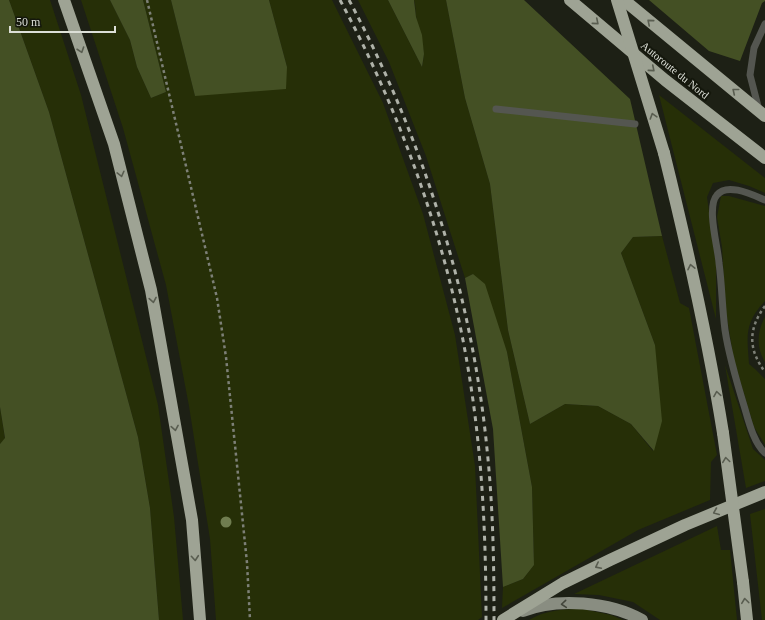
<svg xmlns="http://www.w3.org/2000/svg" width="765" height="620" font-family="'Times New Roman',serif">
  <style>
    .green { fill: #262f07 }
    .forest { fill: #445024 }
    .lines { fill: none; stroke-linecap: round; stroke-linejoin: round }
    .path { stroke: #7d8077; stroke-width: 2.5; stroke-dasharray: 3 3; stroke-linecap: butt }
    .lane { stroke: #545650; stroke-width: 7 }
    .primary { stroke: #898d81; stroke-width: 12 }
    .highway { stroke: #9ea394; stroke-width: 12 }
    .rail { stroke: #afb2a9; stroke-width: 3; stroke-dasharray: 5 5; stroke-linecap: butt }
    .highway-bridge { stroke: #9ea394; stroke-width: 12 }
    .tree { fill: #707d50 }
    .oneway { stroke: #595d50 }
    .oneway2 { stroke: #43463b }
    .labels { text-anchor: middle; stroke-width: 4; stroke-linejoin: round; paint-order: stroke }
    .street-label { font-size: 11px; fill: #dcdfd7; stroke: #14170c }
  </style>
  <rect width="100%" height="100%" fill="#1d2015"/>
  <!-- green -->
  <path class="green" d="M9 0H50L81 95 158 405 174 517 183 620H159L150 508 138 437 49 112Z
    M81 0H110L130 40 137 67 151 98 166 92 143 0H171L195 96 287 67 269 0H332L383 103 423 214 455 335 475 466 482 617 478 620H216L210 539 189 406 166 285 123 128Z
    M358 0H388L422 67C427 47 419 35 416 16 415 11 416 5 414 0H446L465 98 490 184 508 330 530 424 565 404 598 406 631 424 653 451 655 345 621 253 633 237 662 236 680 303 689 308 717 455 711 462 710 500 638 530 502 608 503 587 523 579 534 565 532 487 507 352 473 274 465 278 426 156 389 62Z
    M659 95 765 178V193L749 186 729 180 713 183 707 197 716 264V319Z
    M721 196H729L765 206V301C744 324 747 335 749 364L755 369 765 379V445L754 427 734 360 726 312 722 247 717 217Z
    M765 317V362C756 348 757 331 765 317Z
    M725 365 753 449 765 460V481L746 488Z
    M0 407 5 439 0 444Z
    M765 509V620H762L750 514Z
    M717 526 721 550H730L737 620H660L633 602 599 595 574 594Z
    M583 609 611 615 623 620H529C545 610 564 609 583 609Z"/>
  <!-- forest -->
  <path class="forest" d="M0 0H9L49 112 138 437 150 508 159 620H0V444L5 438 0 407Z
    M110 0H143L166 92 151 98 137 67 130 40Z
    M171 0H269L287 67 286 89 195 96Z
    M388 0H414L416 17 422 35 424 54 422 67Z
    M446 0H524L630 99 662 236 633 237 621 253 655 345 662 421 654 451 631 424 598 406 565 404 530 424 508 330 490 184 465 98Z
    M649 0H765V1L762 3 740 61 709 51Z
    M473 274 485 284 507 352 532 487 534 565 523 579 503 587 493 429 465 278Z"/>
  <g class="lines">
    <!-- path -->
    <path class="path" d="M147 0 217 298 226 357 247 563 250 620
      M765 306C748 329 748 349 765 372"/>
    <!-- lane -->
    <path class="lane" d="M496 109 635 124
      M759 110 750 75 754 48 765 24
      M765 200C753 195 727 182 717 195 706 207 718 247 719 263 722 285 722 307 725 330 729 357 737 383 745 409 749 423 754 443 765 453"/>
    <!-- primary -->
    <path class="primary" d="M523 611C557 597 610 602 642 620"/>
    <!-- highway -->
    <path class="highway" d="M64 0 114 144 151 290 192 520 200 620
      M570 0 665 80 765 158
      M624 0 765 116
      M664 153C687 246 708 339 723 433
      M743 582 747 620
      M503 620 563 583 610 560 685 525 765 492"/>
    <!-- rail -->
    <path class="rail" d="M340 0C399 109 446 240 467 362 482 448 486 533 486 620
      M349 0C422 136 472 295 487 449 493 506 494 563 494 620"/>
    <!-- highway-bridge -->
    <path class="highway-bridge" d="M617 0 664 153
      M723 433 743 582"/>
  </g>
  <!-- trees -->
  <circle class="tree" cx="226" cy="522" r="5.5"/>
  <!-- one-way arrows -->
  <defs><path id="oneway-chevron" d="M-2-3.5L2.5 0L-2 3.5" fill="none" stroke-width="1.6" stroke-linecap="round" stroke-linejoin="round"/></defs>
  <g class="oneway">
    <use href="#oneway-chevron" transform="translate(596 22) rotate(40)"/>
    <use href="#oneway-chevron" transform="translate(650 22) rotate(-140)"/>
    <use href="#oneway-chevron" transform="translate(81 50) rotate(71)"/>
    <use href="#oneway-chevron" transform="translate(652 69) rotate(40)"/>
    <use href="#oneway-chevron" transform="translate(735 91) rotate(-141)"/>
    <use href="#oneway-chevron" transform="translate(653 116) rotate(-107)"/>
    <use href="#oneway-chevron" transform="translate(121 174) rotate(76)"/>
    <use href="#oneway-chevron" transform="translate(691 267) rotate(-102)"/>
    <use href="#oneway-chevron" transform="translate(153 300) rotate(80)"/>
    <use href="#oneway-chevron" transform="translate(717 394) rotate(-99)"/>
    <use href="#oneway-chevron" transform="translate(175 428) rotate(80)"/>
    <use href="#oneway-chevron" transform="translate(726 460) rotate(-98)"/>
    <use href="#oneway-chevron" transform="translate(716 512) rotate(157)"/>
    <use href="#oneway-chevron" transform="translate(195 558) rotate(85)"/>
    <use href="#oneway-chevron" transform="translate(598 566) rotate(153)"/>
    <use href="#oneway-chevron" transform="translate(745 601) rotate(-97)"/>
  </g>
  <use class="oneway2" href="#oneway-chevron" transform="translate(564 604) rotate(175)"/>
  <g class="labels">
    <!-- street labels -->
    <g class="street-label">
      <text transform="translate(675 70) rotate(39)" y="4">Autoroute du Nord</text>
    </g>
  </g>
  <!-- scale -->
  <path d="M10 26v6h105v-6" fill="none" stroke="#dcdfd7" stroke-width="2"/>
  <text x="16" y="26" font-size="12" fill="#dcdfd7" stroke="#14170c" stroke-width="3" paint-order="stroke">50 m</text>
</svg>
